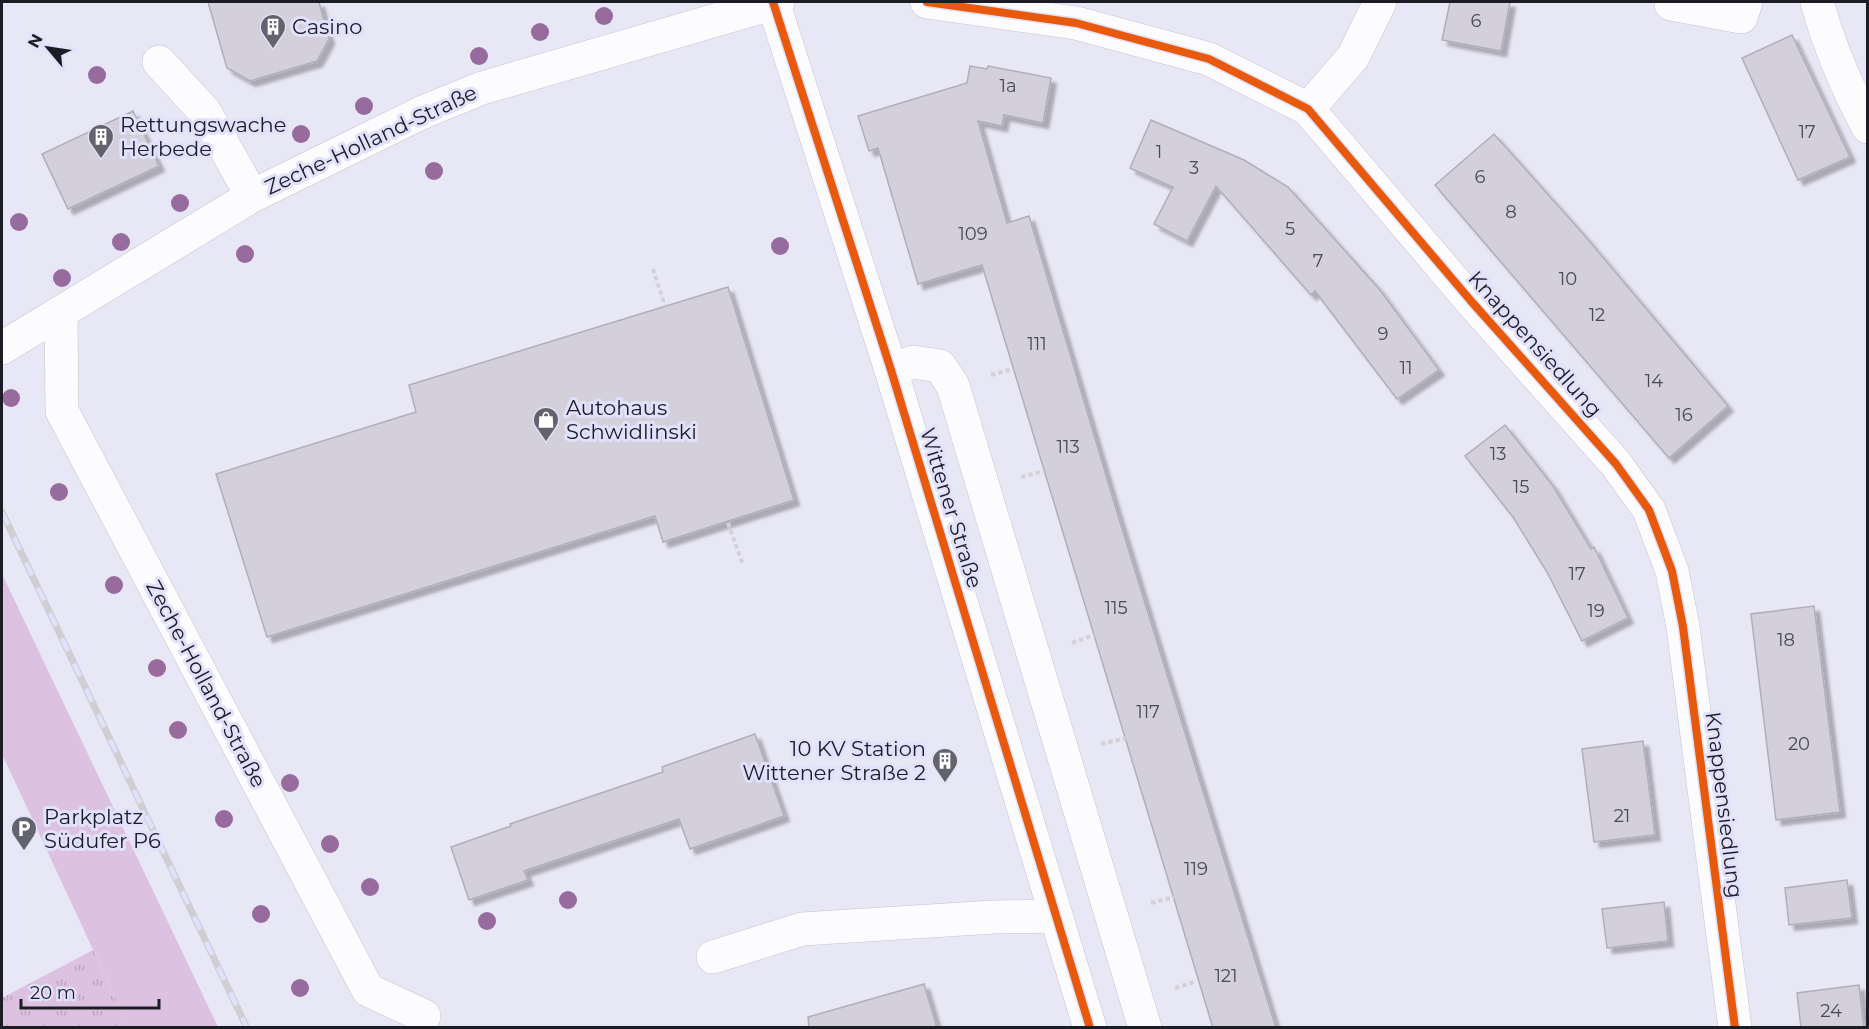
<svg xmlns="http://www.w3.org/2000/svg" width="1869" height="1029" font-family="Montserrat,sans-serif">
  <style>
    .grass { fill: #dcc2e0 }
    .park { fill: url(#park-tufts) }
    .building { fill: #d3d0dc; stroke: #b0aeb8; stroke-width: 1.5; filter: url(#shadow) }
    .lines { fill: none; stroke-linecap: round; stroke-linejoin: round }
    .minor-casing { stroke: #c5c5d0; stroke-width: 34 }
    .major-casing { stroke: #c5c5d0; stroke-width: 34 }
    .path { stroke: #d2d2d6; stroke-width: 4; stroke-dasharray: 4.5 3; stroke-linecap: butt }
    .minor { stroke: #fcfbfe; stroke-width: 33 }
    .major { stroke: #fcfbfe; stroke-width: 33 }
    .rail-casing { stroke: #ceced3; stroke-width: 7 }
    .rail { stroke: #e2e1fb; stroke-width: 4.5; stroke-dasharray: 14; stroke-linecap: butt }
    .cycleway-casing { stroke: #e2e1fb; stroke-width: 11 }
    .cycleway { stroke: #e8590c; stroke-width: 8 }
    .tree { fill: #976b9d }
    .labels { text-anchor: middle; stroke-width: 6; stroke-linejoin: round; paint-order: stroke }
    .number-label { font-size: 18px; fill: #4b4a54 }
    .poi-label { font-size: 21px; fill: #1c1c25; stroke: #e2e1fb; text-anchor: start }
    .street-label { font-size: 21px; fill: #1c1c25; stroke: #e2e1fb }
  </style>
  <defs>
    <pattern id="park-tufts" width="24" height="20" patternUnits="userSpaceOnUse" patternTransform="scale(1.5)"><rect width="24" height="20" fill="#dcc2e0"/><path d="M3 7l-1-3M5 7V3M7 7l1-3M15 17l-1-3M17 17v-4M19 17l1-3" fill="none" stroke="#bca6c0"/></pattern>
    <filter id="shadow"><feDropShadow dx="5.5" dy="5.5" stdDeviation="1.5" flood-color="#0004"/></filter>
  </defs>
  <rect width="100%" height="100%" fill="#e8e7f5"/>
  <!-- grass -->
  <path class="grass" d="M2 574 218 1027H129L2 754Z"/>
  <!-- park -->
  <path class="park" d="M93 950 129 1027H2V998Z"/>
  <!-- building -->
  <path class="building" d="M208 2H319L329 39 317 61 250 81 227 68Z
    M1450 2H1510L1501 51 1442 40Z
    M1792 35 1850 157 1798 180 1742 58Z
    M970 66 987 69 988 66 1051 78 1043 123 1004 115 1002 126 978 121 1007 223 1029 216 1116 509 1276 1028H1213L982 265 918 284 878 148 869 151 858 116 967 83Z
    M133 111 159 166 68 209 42 154Z
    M1151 120 1244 160 1288 187 1380 290 1439 370 1397 399 1315 291 1311 295 1216 186 1187 241 1154 224 1173 187 1130 168Z
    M1494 134 1585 236 1728 406 1669 458 1435 185Z
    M728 287 794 500 663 542 655 516 267 637 216 474 416 412 409 385Z
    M1505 425 1553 486 1591 549 1594 547 1628 618 1582 641 1547 572 1513 517 1465 456Z
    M1814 606 1840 812 1776 820 1751 614Z
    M755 734 784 816 690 849 679 819 524 871 528 880 469 900 451 847 511 826 510 824 663 772 662 767Z
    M1643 741 1655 835 1594 842 1582 749Z
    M1847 880 1852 918 1789 925 1785 888Z
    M1664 902 1668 941 1607 948 1602 909Z
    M924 984 937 1028H809L808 1017Z
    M1859 985 1864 1028H1801L1797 993Z"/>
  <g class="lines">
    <defs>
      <path id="minor" d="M927 2 1076 23 1209 59 1308 109 1471 301 1616 464 1649 510 1672 571 1683 627 1735 1028
        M1817 2C1829 45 1846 86 1868 127
        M1671 4 1741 17 1746 2
        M159 62 205 112 252 196
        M1308 109 1353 57 1380 2
        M61 312 62 411 368 990 424 1016
        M2 348 252 196 423 112 482 88 778 2
        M891 370 913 362 940 366 953 386 1145 1028
        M713 957 802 929 994 917 1056 916"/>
      <path id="major" d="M773 2 891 370 1090 1028"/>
    </defs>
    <!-- minor casing -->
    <use href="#minor" class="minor-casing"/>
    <!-- major casing -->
    <use href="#major" class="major-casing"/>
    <!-- path -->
    <path class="path" d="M653 269 665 306
      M991 375 1013 369
      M1021 477 1044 471
      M728 523 743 565
      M1072 643 1094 635
      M1101 744 1126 738
      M1151 903 1174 897
      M1175 988 1194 982"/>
    <!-- minor -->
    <use href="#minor" class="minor"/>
    <!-- major -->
    <use href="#major" class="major"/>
    <defs>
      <path id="rail" d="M2 512 247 1028"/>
    </defs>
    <!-- rail casing -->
    <use href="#rail" class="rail-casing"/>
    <!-- rail -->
    <use href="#rail" class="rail"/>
    <defs>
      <path id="cycleway" d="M773 2 891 370 1090 1028
        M927 2 1076 23 1209 59 1308 109 1471 301 1616 464 1649 510 1672 571 1683 627 1735 1028"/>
    </defs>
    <!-- cycleway casing -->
    <use href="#cycleway" class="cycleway-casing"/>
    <!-- cycleway -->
    <use href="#cycleway" class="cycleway"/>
  </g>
  <!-- trees -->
  <g class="tree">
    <circle cx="604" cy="16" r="9"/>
    <circle cx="540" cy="32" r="9"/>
    <circle cx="479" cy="56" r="9"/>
    <circle cx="97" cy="75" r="9"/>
    <circle cx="364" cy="106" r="9"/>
    <circle cx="301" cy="134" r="9"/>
    <circle cx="434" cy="171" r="9"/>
    <circle cx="180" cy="203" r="9"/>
    <circle cx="19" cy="222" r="9"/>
    <circle cx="121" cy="242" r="9"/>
    <circle cx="780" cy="246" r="9"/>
    <circle cx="245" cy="254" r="9"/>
    <circle cx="62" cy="278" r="9"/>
    <circle cx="11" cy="398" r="9"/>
    <circle cx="59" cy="492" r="9"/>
    <circle cx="114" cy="585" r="9"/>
    <circle cx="157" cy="668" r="9"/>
    <circle cx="178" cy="730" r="9"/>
    <circle cx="290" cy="783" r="9"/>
    <circle cx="224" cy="819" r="9"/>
    <circle cx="330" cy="844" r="9"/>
    <circle cx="370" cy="887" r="9"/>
    <circle cx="568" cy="900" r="9"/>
    <circle cx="261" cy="914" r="9"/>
    <circle cx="487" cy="921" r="9"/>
    <circle cx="300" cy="988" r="9"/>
  </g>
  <!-- icons -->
  <defs>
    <symbol id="building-pin" viewBox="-11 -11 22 30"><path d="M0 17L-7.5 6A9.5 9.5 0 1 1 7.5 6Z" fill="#63636e" stroke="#e2e1fb"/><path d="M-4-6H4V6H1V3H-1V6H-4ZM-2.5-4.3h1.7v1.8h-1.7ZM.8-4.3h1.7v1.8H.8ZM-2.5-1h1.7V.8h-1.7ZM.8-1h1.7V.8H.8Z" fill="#fff"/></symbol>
    <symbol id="shop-pin" viewBox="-11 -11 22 30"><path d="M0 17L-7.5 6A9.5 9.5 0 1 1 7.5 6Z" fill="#63636e" stroke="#e2e1fb"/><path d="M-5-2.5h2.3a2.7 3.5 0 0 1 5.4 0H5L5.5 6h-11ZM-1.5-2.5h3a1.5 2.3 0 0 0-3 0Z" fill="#fff"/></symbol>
    <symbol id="parking-pin" viewBox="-11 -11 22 30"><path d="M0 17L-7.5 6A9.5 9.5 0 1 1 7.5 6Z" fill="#63636e" stroke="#e2e1fb"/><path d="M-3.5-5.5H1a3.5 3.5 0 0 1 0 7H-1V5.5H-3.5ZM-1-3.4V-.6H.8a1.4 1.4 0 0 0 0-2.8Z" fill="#fff"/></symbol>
  </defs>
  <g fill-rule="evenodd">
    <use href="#building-pin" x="258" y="12" width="30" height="40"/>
    <use href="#building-pin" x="86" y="122" width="30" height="40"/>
    <use href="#shop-pin" x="531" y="405" width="30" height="40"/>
    <use href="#building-pin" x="930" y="746" width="30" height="40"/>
    <use href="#parking-pin" x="9" y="814" width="30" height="40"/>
  </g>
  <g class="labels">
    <!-- number labels -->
    <g class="number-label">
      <text x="1476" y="27">6</text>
      <text x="1008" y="92">1a</text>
      <text x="1807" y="138">17</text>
      <text x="1159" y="158">1</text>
      <text x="1194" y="174">3</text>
      <text x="1480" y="183">6</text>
      <text x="1511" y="218">8</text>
      <text x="1290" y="235">5</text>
      <text x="973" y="240">109</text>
      <text x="1318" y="267">7</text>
      <text x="1568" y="285">10</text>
      <text x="1597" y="321">12</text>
      <text x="1383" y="340">9</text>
      <text x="1037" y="350">111</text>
      <text x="1406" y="374">11</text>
      <text x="1654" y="387">14</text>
      <text x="1684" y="421">16</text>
      <text x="1068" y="453">113</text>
      <text x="1498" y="460">13</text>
      <text x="1521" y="493">15</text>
      <text x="1577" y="580">17</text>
      <text x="1116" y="614">115</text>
      <text x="1596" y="617">19</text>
      <text x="1786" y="646">18</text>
      <text x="1148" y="718">117</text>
      <text x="1799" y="750">20</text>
      <text x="1622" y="822">21</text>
      <text x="1196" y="875">119</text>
      <text x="1226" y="982">121</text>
      <text x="1831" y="1017">24</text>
    </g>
    <!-- poi labels -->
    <g class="poi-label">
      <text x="292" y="34">Casino</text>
      <text x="120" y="132">Rettungswache<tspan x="120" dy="24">Herbede</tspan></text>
      <text x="566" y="415">Autohaus<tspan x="566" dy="24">Schwidlinski</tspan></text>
      <text x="926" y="756" text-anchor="end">10 KV Station<tspan x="926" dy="24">Wittener Straße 2</tspan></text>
      <text x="44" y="824">Parkplatz<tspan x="44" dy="24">Südufer P6</tspan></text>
    </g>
    <!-- street labels -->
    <g class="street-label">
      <text transform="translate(371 140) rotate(-25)" y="7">Zeche-Holland-Straße</text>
      <text transform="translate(1535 344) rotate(48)" y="7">Knappensiedlung</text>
      <text transform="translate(951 508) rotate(73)" y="7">Wittener Straße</text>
      <text transform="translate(206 684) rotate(62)" y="7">Zeche-Holland-Straße</text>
      <text transform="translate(1724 805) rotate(83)" y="7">Knappensiedlung</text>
    </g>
  </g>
  <!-- border -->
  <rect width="1869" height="1029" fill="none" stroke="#1c1c25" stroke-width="6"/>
  <!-- north arrow -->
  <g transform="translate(48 48) rotate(299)" stroke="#e2e1fb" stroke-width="4.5" paint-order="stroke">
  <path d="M0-4.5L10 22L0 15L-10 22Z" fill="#1c1c25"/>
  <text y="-9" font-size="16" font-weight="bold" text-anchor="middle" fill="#1c1c25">N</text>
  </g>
  <!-- scale -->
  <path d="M21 999v9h138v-9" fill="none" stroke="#1c1c25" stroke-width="3"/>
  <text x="30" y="999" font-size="18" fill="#1c1c25" stroke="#e2e1fb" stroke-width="4.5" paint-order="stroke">20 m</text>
</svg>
